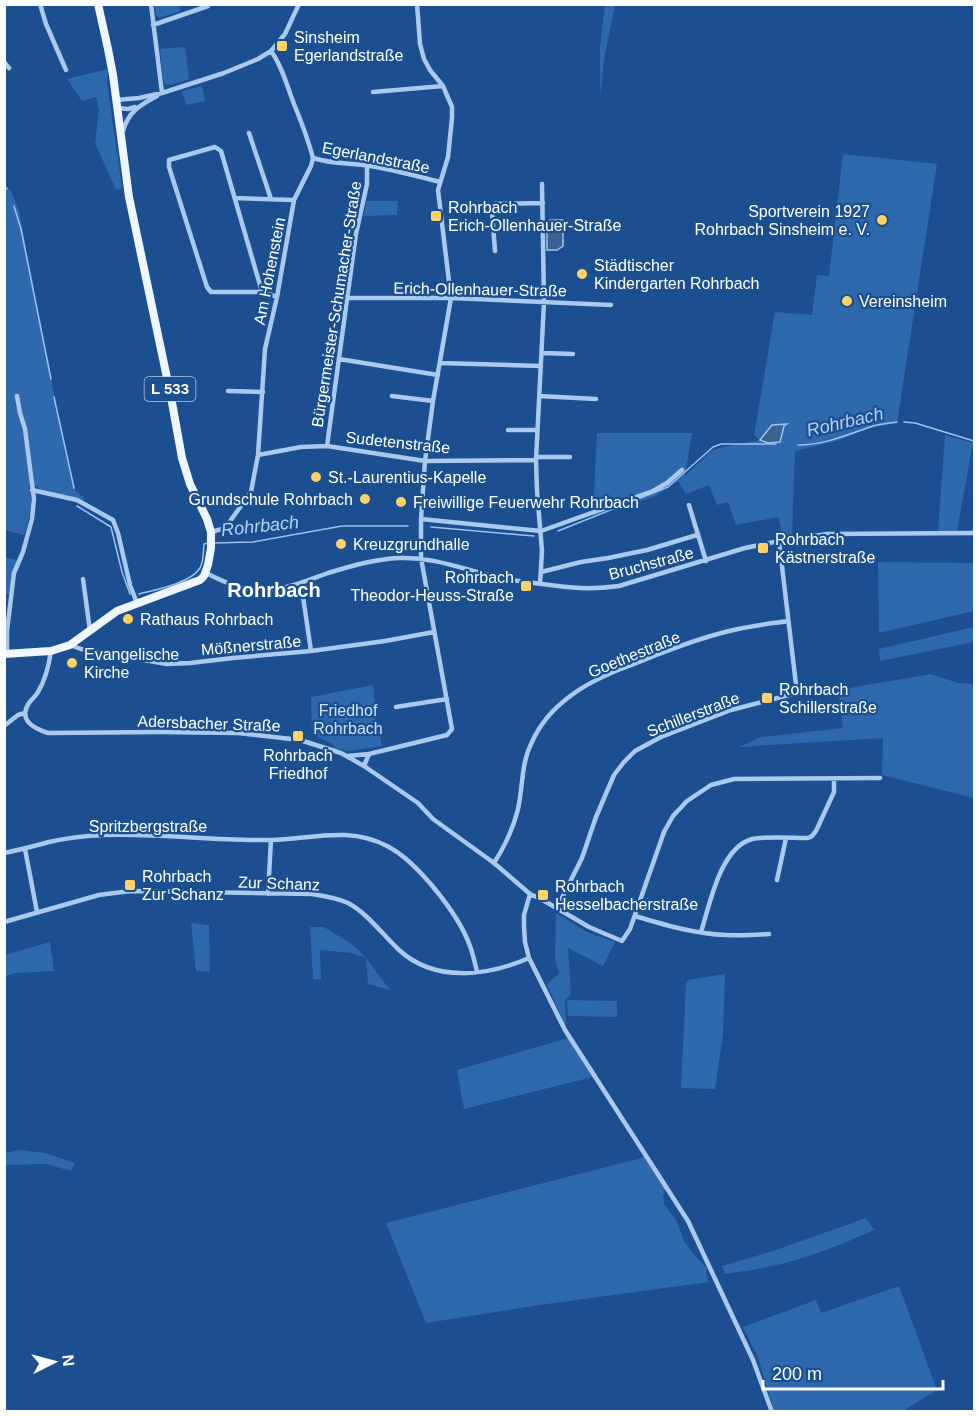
<svg xmlns="http://www.w3.org/2000/svg" width="979" height="1416" font-family="Arial,sans-serif">
  <style>
    .green { fill: #2e69ad }
    .water { fill: #3c6290; stroke: #9cc4f0; stroke-width: 1.5 }
    .lines { fill: none; stroke-linecap: round; stroke-linejoin: round }
    .stream { stroke: #9cc4f0; stroke-width: 1.5 }
    .street { stroke: #a9c9ee; stroke-width: 4.5 }
    .primary { stroke: #f0f6ff; stroke-width: 8 }
    .poi-dot { fill: #ffd166; stroke: #1b4f8f; stroke-width: 2 }
    .labels { text-anchor: middle; stroke-width: 4.5; stroke-linejoin: round; paint-order: stroke }
    .shield { fill: #1b4f8f; stroke: #bbcadd; stroke-width: 1.5 }
    .shield-label { font-size: 15px; font-weight: bold; fill: #fff }
    .poi-label { font-size: 16px; fill: #fff; stroke: #1b4f8f; text-anchor: start }
    .street-label { font-size: 16px; fill: #fff; stroke: #1b4f8f }
    .park-label { font-size: 16px; fill: #cfe3fa; stroke: #1b4f8f }
    .water-label { font-size: 18px; font-style: italic; fill: #b5d3f5; stroke: #1b4f8f }
    .quarter-label { font-size: 20px; font-weight: bold; fill: #fff; stroke: #1b4f8f }
  </style>
  <rect width="100%" height="100%" fill="#1b4f8f"/>
  <!-- green -->
  <path class="green" d="M155 5H179L180 11 159 18 156 14Z
    M605 5H615L605 54 600 97V47Z
    M185 47 189 79 171 85 165 84 163 77 160 49Z
    M108 69 107 82 122 188 116 190 95 143 99 110 96 97 82 101 67 79Z
    M202 86 205 101 186 105 182 91Z
    M843 154 937 164 897 423 870 428 840 440 795 451 792 535 782 537 779 517 736 525 728 502 717 505 709 485 686 494 678 481 654 497 593 515 597 433H692L685 476 711 451 723 447 760 440 754 435 775 312 812 315 817 275 829 276Z
    M4 182 12 193 19 211 53 389 75 490 84 498 83 501 43 491 33 484 28 485C35 500 29 520 24 535L5 530Z
    M366 201H398L397 215 364 216Z
    M945 435 973 443 957 531H938Z
    M4 557 17 560 9 594H5Z
    M878 562 974 563V611L879 633Z
    M974 627V642L880 661 879 649Z
    M931 674 958 683 974 684V798L882 775 883 738 739 747 761 737 843 728 838 690Z
    M373 685 377 727 379 728 382 746 349 751 335 748 333 744 312 734 311 697Z
    M556 913 587 932 615 942 603 966 568 948 571 995 565 1000 566 1028 547 984 559 974 555 959Z
    M191 923 209 925 210 972 196 971Z
    M310 927H324L353 945 366 958 390 990 368 984 366 958 352 953 320 950 321 980 313 979Z
    M50 942 54 971 16 973 5 976V955Z
    M725 974 723 1034 715 1089 681 1088 686 983 688 980Z
    M567 1000 617 1001V1017L568 1016Z
    M572 1037 597 1076 464 1109 457 1070Z
    M20 1150 45 1153 75 1163 71 1171 46 1164 5 1165V1153Z
    M648 1155 667 1186 663 1196 664 1204 676 1220 684 1241 695 1256 707 1268 706 1271 709 1282 547 1304 426 1323 386 1223 638 1159Z
    M866 1218 874 1230C845 1243 816 1255 785 1263 766 1268 745 1271 725 1274L722 1266 773 1251Z
    M899 1286 937 1390 903 1411H774L758 1357 743 1327 816 1300 821 1313Z"/>
  <!-- water -->
  <path class="water" d="M550 220H563V246L557 250H547V223Z
    M787 424 784 426 780 442 768 443 760 440 772 425Z"/>
  <g class="lines">
    <!-- stream -->
    <path class="stream" d="M4 186 7 189
      M14 206 21 229 51 379
      M54 397 74 488
      M904 422 915 423 974 441
      M798 445C825 445 849 434 873 426 881 424 889 423 897 422
      M77 506 111 527 122 572 130 594
      M431 527 534 536
      M558 531 668 487 713 447 721 444H776
      M213 543 253 542 342 526H408
      M139 594C155 590 191 583 200 568 204 561 203 552 204 544L208 543"/>
    <!-- street -->
    <path class="street" d="M40 4 46 24 66 70
      M151 4 162 93
      M153 25 208 6V4
      M271 51C282 66 287 86 294 104 301 121 308 139 313 158 331 164 351 163 370 166 394 170 417 176 440 182
      M4 62 9 68
      M373 92 443 86
      M116 100 139 98 162 93 224 73 258 59 271 51 285 34 299 4
      M117 108 128 109 135 107
      M123 131C128 112 140 105 157 96
      M249 133 271 199
      M235 198 294 200
      M495 251 492 211 495 204 543 203
      M262 292 221 151 215 147 169 160V167L207 287 211 292H262L277 297
      M348 298H451L611 305
      M542 353 573 354
      M339 359 438 375
      M440 363 540 366
      M228 391 263 392
      M392 396 433 401
      M539 396 596 399
      M508 430H537
      M327 446 356 234 367 184V166
      M258 455 301 447 327 446 425 461 536 460
      M536 457H570
      M32 490 77 500 113 520 118 533 130 585 137 603
      M689 505 706 561
      M421 519 541 531 653 491 667 483 682 470
      M211 532 222 529 228 524 251 492 258 455 265 349 277 297 294 200 311 166 313 158
      M779 541 797 693
      M541 572 581 562 608 558 647 550 697 535
      M206 573C224 582 245 592 266 590 288 589 308 580 328 573 351 566 375 559 399 558 431 557 457 567 488 575 506 580 524 582 542 584 571 588 590 590 619 586L745 548 779 541 827 534 974 533
      M83 579 90 631
      M301 583 311 651
      M540 584 542 551 537 491 536 460 544 302 542 184
      M70 645 81 649 167 664 190 663 233 658 311 651 385 641 434 632
      M51 651C49 665 46 679 38 692 36 696 32 699 29 703 18 720 33 728 48 733L159 732 238 733 300 740 341 753 364 766 418 803 433 819 494 863 530 894 541 899 589 927 622 941 630 929 664 832 673 816 687 801 711 785 734 779 880 778
      M7 654V631L14 573 23 552 32 519 34 499 25 429 20 413 17 396
      M396 707 447 699
      M4 726 18 715 25 713
      M347 756 369 754
      M364 766 369 754 447 735 452 729 421 558V519L425 461 433 401 451 298 438 190 448 157 452 118V107L443 86 430 70 424 59 420 44 417 4
      M25 849 37 912
      M4 853C20 850 34 846 49 842 66 838 85 836 103 835 159 833 215 841 271 840 311 839 349 826 387 846 417 861 459 915 470 946 473 954 475 963 477 972
      M494 863C505 846 513 829 518 809 523 787 521 763 532 742 540 724 553 709 569 697 588 682 612 672 634 664 665 651 697 639 729 631 748 626 768 624 788 621
      M777 880 786 838
      M268 894 271 840
      M530 894 524 915V927L525 942 529 958 565 1030 688 1221 753 1360 772 1412
      M557 908 582 858 596 817 614 775 624 762 635 751 661 737 731 710 797 693 828 690
      M635 916C665 925 695 934 726 935 740 936 755 935 769 934
      M4 922 99 895 130 891 312 894C324 896 337 898 348 903 367 913 383 935 399 950 435 983 488 976 529 958
      M701 932C710 904 720 848 752 839 765 836 793 838 808 838L812 836 816 831 834 792V779"/>
    <!-- primary -->
    <path class="primary" d="M4 654 51 651 70 645 117 611 200 580 204 576 208 565 211 548V532L207 519 190 484 182 458 171 397 129 197 113 75 108 49 98 4"/>
  </g>
  <!-- markers -->
  <g class="poi-dot">
    <rect x="276" y="40" width="12" height="12" rx="3"/>
    <rect x="430" y="210" width="12" height="12" rx="3"/>
    <circle cx="882" cy="220" r="6"/>
    <circle cx="582" cy="274" r="6"/>
    <circle cx="847" cy="301" r="6"/>
    <circle cx="316" cy="477" r="6"/>
    <circle cx="365" cy="499" r="6"/>
    <circle cx="401" cy="502" r="6"/>
    <circle cx="341" cy="544" r="6"/>
    <rect x="757" y="542" width="12" height="12" rx="3"/>
    <rect x="520" y="580" width="12" height="12" rx="3"/>
    <circle cx="128" cy="619" r="6"/>
    <circle cx="72" cy="663" r="6"/>
    <rect x="761" y="692" width="12" height="12" rx="3"/>
    <rect x="292" y="730" width="12" height="12" rx="3"/>
    <rect x="124" y="879" width="12" height="12" rx="3"/>
    <rect x="537" y="889" width="12" height="12" rx="3"/>
  </g>
  <g class="labels">
    <!-- shield labels -->
    <rect class="shield" x="144.5" y="377" width="51" height="24" rx="4.5"/>
    <g class="shield-label">
      <text x="170" y="394">L 533</text>
    </g>
    <!-- poi labels -->
    <g class="poi-label">
      <text x="294" y="43">Sinsheim<tspan x="294" dy="18">Egerlandstraße</tspan></text>
      <text x="448" y="213">Rohrbach<tspan x="448" dy="18">Erich-Ollenhauer-Straße</tspan></text>
      <text x="870" y="217" text-anchor="end">Sportverein 1927<tspan x="870" dy="18">Rohrbach Sinsheim e. V.</tspan></text>
      <text x="594" y="271">Städtischer<tspan x="594" dy="18">Kindergarten Rohrbach</tspan></text>
      <text x="859" y="307">Vereinsheim</text>
      <text x="328" y="483">St.-Laurentius-Kapelle</text>
      <text x="353" y="505" text-anchor="end">Grundschule Rohrbach</text>
      <text x="413" y="508">Freiwillige Feuerwehr Rohrbach</text>
      <text x="775" y="545">Rohrbach<tspan x="775" dy="18">Kästnerstraße</tspan></text>
      <text x="353" y="550">Kreuzgrundhalle</text>
      <text x="514" y="583" text-anchor="end">Rohrbach<tspan x="514" dy="18">Theodor-Heuss-Straße</tspan></text>
      <text x="140" y="625">Rathaus Rohrbach</text>
      <text x="84" y="660">Evangelische<tspan x="84" dy="18">Kirche</tspan></text>
      <text x="779" y="695">Rohrbach<tspan x="779" dy="18">Schillerstraße</tspan></text>
      <text x="298" y="761" text-anchor="middle">Rohrbach<tspan x="298" dy="18">Friedhof</tspan></text>
      <text x="142" y="882">Rohrbach<tspan x="142" dy="18">Zur Schanz</tspan></text>
      <text x="555" y="892">Rohrbach<tspan x="555" dy="18">Hesselbacherstraße</tspan></text>
    </g>
    <!-- street labels -->
    <g class="street-label">
      <text transform="translate(376 157) rotate(11)" y="6">Egerlandstraße</text>
      <text transform="translate(269 271) rotate(-79)" y="6">Am Hohenstein</text>
      <text transform="translate(480 289) rotate(1)" y="6">Erich-Ollenhauer-Straße</text>
      <text transform="translate(336 304) rotate(-81)" y="6">Bürgermeister-Schumacher-Straße</text>
      <text transform="translate(398 442) rotate(6)" y="6">Sudetenstraße</text>
      <text transform="translate(651 563) rotate(-15)" y="6">Bruchstraße</text>
      <text transform="translate(251 645) rotate(-5)" y="6">Mößnerstraße</text>
      <text transform="translate(634 654) rotate(-22)" y="6">Goethestraße</text>
      <text transform="translate(693 714) rotate(-21)" y="6">Schillerstraße</text>
      <text transform="translate(209 723) rotate(2)" y="6">Adersbacher Straße</text>
      <text x="148" y="832">Spritzbergstraße</text>
      <text transform="translate(279 883) rotate(2)" y="6">Zur Schanz</text>
    </g>
    <!-- park labels -->
    <g class="park-label">
      <text x="348" y="716">Friedhof<tspan x="348" dy="18">Rohrbach</tspan></text>
    </g>
    <!-- water labels -->
    <g class="water-label">
      <text transform="translate(845 422) rotate(-13)" y="6">Rohrbach</text>
      <text transform="translate(260 526) rotate(-6)" y="6">Rohrbach</text>
    </g>
    <!-- quarter labels -->
    <g class="quarter-label">
      <text x="274" y="597">Rohrbach</text>
    </g>
  </g>
  <!-- border -->
  <rect width="979" height="1416" fill="none" stroke="#ffffff" stroke-width="12"/>
  <!-- north arrow -->
  <g transform="translate(54 1362) rotate(84)" stroke="#1b4f8f" stroke-width="4.5" paint-order="stroke">
  <path d="M0-4.5L10 22L0 15L-10 22Z" fill="#ffffff"/>
  <text y="-9" font-size="16" font-weight="bold" text-anchor="middle" fill="#ffffff">N</text>
  </g>
  <!-- scale -->
  <path d="M763 1380v9h180v-9" fill="none" stroke="#ffffff" stroke-width="3"/>
  <text x="772" y="1380" font-size="18" fill="#ffffff" stroke="#1b4f8f" stroke-width="4.5" paint-order="stroke">200 m</text>
</svg>
